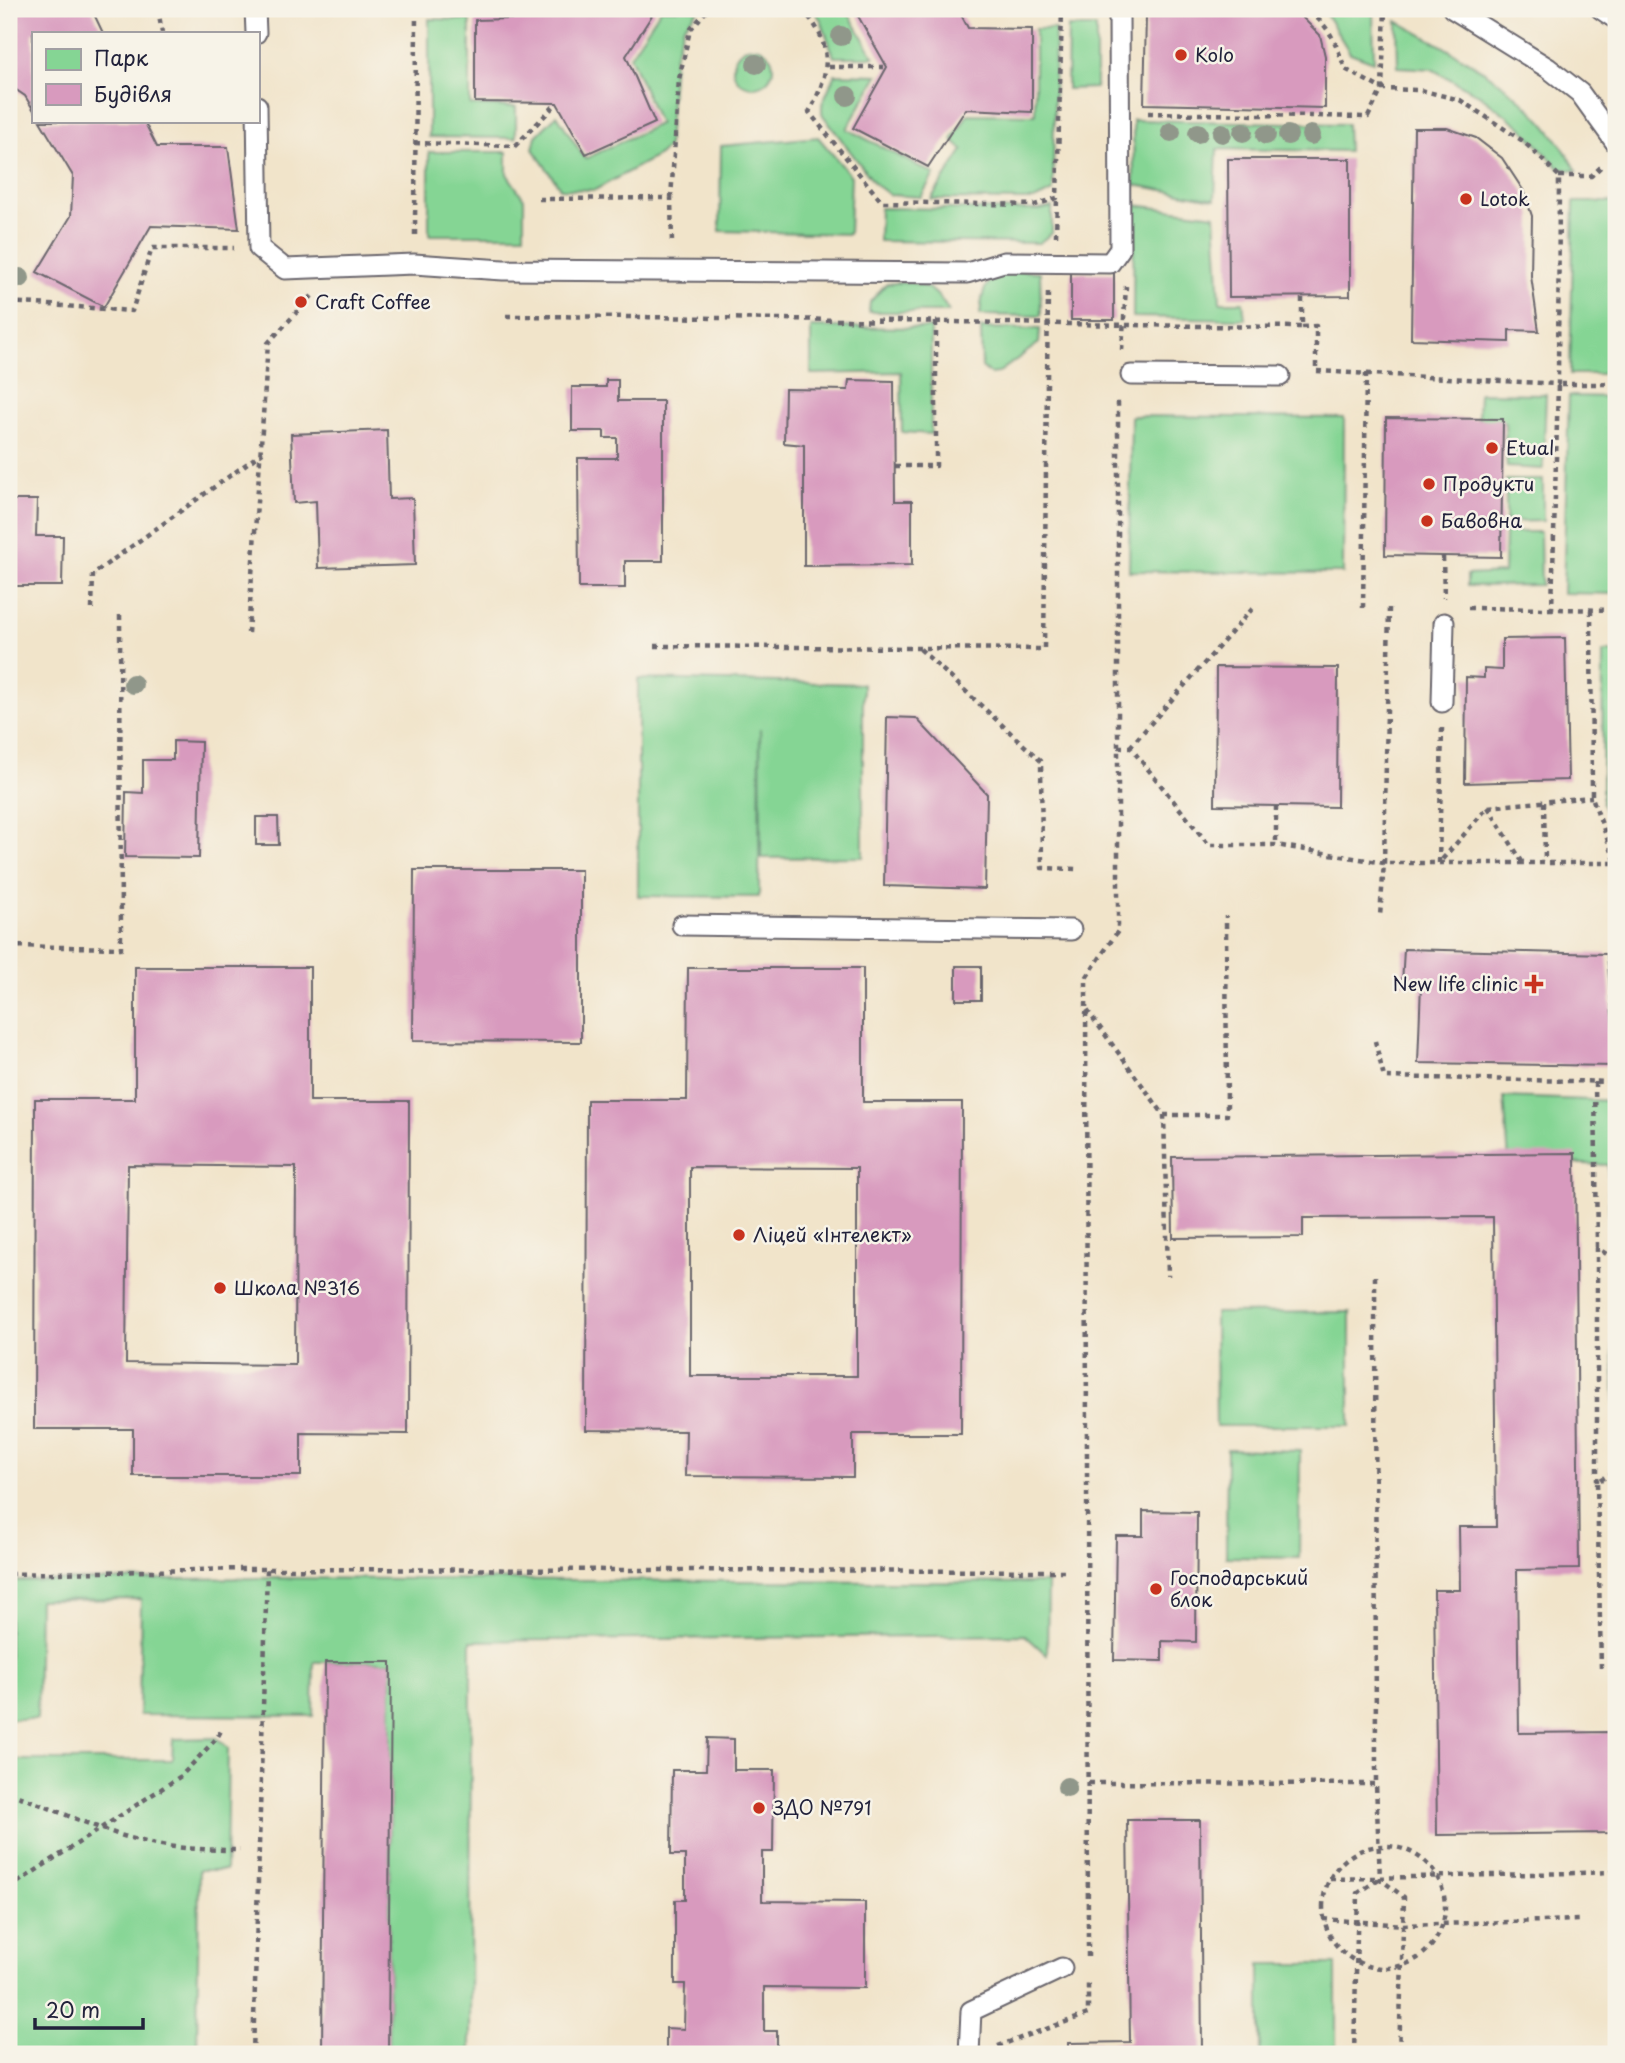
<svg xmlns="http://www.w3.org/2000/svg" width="1625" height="2063" font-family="'Playpen Sans',sans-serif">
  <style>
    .green { fill: #85d594; stroke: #547c68; stroke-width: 2 }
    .building { fill: #d89abe; fill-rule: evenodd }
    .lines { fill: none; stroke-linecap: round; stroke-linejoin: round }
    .service-casing { stroke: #6a666d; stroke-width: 23 }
    .path { stroke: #6a666d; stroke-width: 4.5; stroke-dasharray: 5 5; stroke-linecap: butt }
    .service { stroke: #fff; stroke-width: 19 }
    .tree { fill: #90978a }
    .poi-dot { fill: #c8321e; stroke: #f7f3e8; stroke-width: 2.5 }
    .labels { text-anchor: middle; stroke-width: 5; stroke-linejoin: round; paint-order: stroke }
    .poi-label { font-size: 19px; fill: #22223b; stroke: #f7f3e8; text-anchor: start }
  </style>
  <rect width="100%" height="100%" fill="#f7f3e8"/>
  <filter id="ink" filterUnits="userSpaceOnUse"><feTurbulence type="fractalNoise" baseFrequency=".0143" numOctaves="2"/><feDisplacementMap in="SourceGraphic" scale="14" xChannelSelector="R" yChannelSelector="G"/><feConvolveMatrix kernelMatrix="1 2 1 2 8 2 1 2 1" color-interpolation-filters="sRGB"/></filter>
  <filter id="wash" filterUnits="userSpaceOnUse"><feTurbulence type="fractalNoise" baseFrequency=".00686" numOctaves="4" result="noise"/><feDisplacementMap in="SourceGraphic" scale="28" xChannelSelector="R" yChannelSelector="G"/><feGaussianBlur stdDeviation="1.57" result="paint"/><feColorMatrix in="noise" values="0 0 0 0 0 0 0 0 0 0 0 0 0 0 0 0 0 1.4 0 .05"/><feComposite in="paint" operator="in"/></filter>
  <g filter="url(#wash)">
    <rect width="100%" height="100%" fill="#f1e4ca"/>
    <!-- green -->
    <path class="green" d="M661 9H699L684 26 674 58 668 146 659 155 595 190 561 189 533 149 536 136 557 115 585 159 659 124 630 56Z
      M813 9H846L874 57H834L821 20Z
      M1323 9H1373L1374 62 1350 53Z
      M429 19 470 20V105L516 107V138L429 137Z
      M1397 21C1471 62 1535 93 1577 171L1560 169 1520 126 1481 96 1432 69 1398 67Z
      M1068 27H1096V88L1067 89Z
      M1035 29H1055L1053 191 1034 200 931 199 963 150 952 140 968 114 1035 115Z
      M733 67a20 20 0 1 1 40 0a20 20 0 1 1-40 0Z
      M835 74 878 75 847 129 934 174 921 197 890 195 875 184 822 114V104Z
      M1133 120 1347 124 1348 151 1217 149 1215 199 1134 185Z
      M818 137 851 176 849 234 720 231 721 146Z
      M429 152H507V174L524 199V235H429Z
      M1574 202H1616V374H1570Z
      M1134 205 1215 215 1220 302H1243L1245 319 1133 317Z
      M1052 207V233L1039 243 879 241 880 208 1040 210Z
      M1006 270 1040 272 1041 316 980 315C982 291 984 281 1006 270Z
      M906 282C929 285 938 292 949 312H869L870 302 886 284Z
      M811 327 931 328V434L902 432 901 372 811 374Z
      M981 328 1040 329 1039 343 998 373 990 374 982 367Z
      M1479 393 1546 394 1543 469 1507 467 1505 423 1478 419Z
      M1569 396 1616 397V594L1563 593Z
      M1131 416 1344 418 1343 573 1129 571Z
      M1506 480H1543V521L1506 522Z
      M1505 532H1540L1541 585 1467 586V575L1504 573Z
      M1603 652H1616V839L1602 802Z
      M638 679 863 684V857L761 858 760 729 759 897 638 896Z
      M1504 1097 1616 1101V1433L1608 1165 1509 1161Z
      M1350 1312V1426H1216L1215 1313Z
      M1227 1449 1300 1451 1299 1558 1226 1557Z
      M267 1578 1048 1583 1047 1655 1025 1635 471 1641 470 2054H388L391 1662H314L313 1716 139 1715 141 1599 39 1600 37 1719H9V1581Z
      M217 1738 228 1748 226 1870H199L197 2054H9V1760H172L173 1739Z
      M1260 1964H1336V2054H1260Z"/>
    <g id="blocks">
      <!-- building -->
      <path class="building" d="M9 9H95L93 12 103 33H33V109L25 96 9 85Z
        M552 9H656L626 56 655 123 586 154 557 103 475 102V20L545 18Z
        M854 9H958L968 28 1032 29V112L966 109 928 167 853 128 887 67Z
        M1138 9H1288L1299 14 1320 35 1325 56V108L1144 104 1146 16 1138 15Z
        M40 121H144L157 147H228L239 229 151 226 104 307 37 272 71 216 73 176Z
        M1414 128H1447L1476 138 1502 158 1523 190 1532 216 1531 276 1539 331 1509 330V342L1411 339Z
        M1228 159H1350V296L1229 297Z
        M1071 273H1114V320H1071Z
        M606 380H618V401H663V561H625V588H579L578 458H617V438H604V431H572V387H606Z
        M849 380 894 381 895 501H912V565L804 566V445L784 443 785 389 848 390Z
        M1386 418 1503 419 1501 557 1385 555Z
        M387 430 389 499 413 498 415 565 318 568 316 501 294 503 291 434Z
        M9 500H37L36 536H63L62 586H9Z
        M1565 638 1568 780 1465 783 1466 677 1484 678V669L1502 670V639Z
        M1216 667 1338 668 1337 807 1215 805Z
        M887 717 916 718 987 794 985 889 884 886Z
        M173 741 201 742 199 858 125 857 126 792 143 793V760H173Z
        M256 817H278L279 845H256Z
        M414 870H581V1042L413 1041Z
        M1404 949 1607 954 1616 1066 1418 1063 1421 984H1402Z
        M956 966H981V1000H956Z
        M135 967H310V1101H409L408 1434 301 1433V1476H133V1429H34L35 1099H135ZM128 1165 296 1167 295 1365 126 1363Z
        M688 968H863V1102H962L961 1434H853V1477L685 1476 686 1431 586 1430 587 1100H687ZM690 1167 857 1168V1376H690Z
        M1575 1153 1579 1569 1517 1570 1519 1733 1616 1732V1833L1437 1835 1434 1590H1460L1459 1527H1496L1493 1217 1303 1218V1237L1173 1238 1172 1157Z
        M1143 1511 1197 1512 1196 1642 1162 1641V1661L1114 1660 1116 1536H1143Z
        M325 1662H391L388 2054H322Z
        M707 1738 734 1739V1770H774L773 1852H762V1901L865 1902V1988L764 1987V2031H777V2054H666V2028L684 2029 685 1984H675V1900H685V1855H671L672 1770H706Z
        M1127 1820H1200L1202 2054H1068V2043L1130 2042Z"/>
    </g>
  </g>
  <g filter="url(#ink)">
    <use href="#blocks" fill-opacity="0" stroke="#6a666d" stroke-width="2"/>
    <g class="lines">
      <defs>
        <path id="service" d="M255 9 256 33
          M1453 9 1548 68 1580 93 1616 143
          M1601 9 1616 19
          M257 106 259 248 285 269 414 264 503 270 967 273 1004 262 1110 263 1120 249 1119 9
          M1131 375 1280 376
          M1442 702 1444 623
          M682 925 1071 930
          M969 2054 971 2011 1062 1968"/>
      </defs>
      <!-- service casing -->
      <use href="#service" class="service-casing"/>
      <!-- path -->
      <path class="path" d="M158 9 162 33
        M802 9C834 43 831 73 809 112L882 202 1035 205 1057 198 1062 9
        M829 67H887
        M1148 113 1368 117 1382 89 1385 9
        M415 143 515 146 557 103
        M1559 176H1591L1603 165
        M671 198 679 79 690 30 708 9
        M539 199 671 198 672 244
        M415 235 416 9
        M1056 236 1057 198
        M9 302 132 311 152 248H234
        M506 316C771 317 1037 325 1302 327V296
        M1302 327 1316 326V371L1558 384 1559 176 1523 141 1460 100 1420 90 1382 89 1345 69C1336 43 1329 23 1304 9
        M1122 350 1126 286
        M1616 384H1558L1552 609 1616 610
        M895 466H936V320
        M1443 557 1444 598
        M1363 608 1366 372
        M1389 608 1384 863H1616
        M1468 608 1552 609
        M92 609 93 574 263 452
        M1591 610 1592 797 1616 863V877
        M248 633 268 343 312 296
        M655 646 1044 649 1048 291
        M920 649 1041 761 1042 868 1076 869
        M1442 728 1439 863 1488 807 1592 797
        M1118 747H1130L1209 845H1276L1384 863 1380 916
        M1130 747 1253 608
        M1544 802 1545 862
        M1276 806V845
        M1488 807 1523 863
        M9 946 121 948 120 612
        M1087 1010 1164 1115 1168 1276
        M1375 1041 1384 1077 1616 1082
        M1595 1082 1597 1248
        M1164 1115H1227L1226 916
        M1375 1276 1376 1784
        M1597 1482V1248L1616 1260
        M9 1574 243 1569 1066 1571
        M1601 1668 1597 1482 1616 1471
        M1089 1783 1376 1784 1380 1879 1404 1897 1399 2054
        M9 1793C54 1808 96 1830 142 1841 174 1849 207 1850 240 1850
        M1323 1907a61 61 0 1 1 122 0a61 61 0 1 1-122 0Z
        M1330 1879 1616 1872
        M9 1888 181 1776 217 1738 222 1729
        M1323 1919 1403 1925 1578 1920
        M1088 1957 1086 978 1118 931V397
        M998 2046 1088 2014V1980
        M253 2054 267 1569
        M1354 2054 1358 1893 1379 1879"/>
      <!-- service -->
      <use href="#service" class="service"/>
    </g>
    <!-- trees -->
    <g class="tree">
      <circle cx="841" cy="36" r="10"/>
      <circle cx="756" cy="64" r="10"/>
      <circle cx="847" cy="96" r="10"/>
      <circle cx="1171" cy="132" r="10"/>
      <circle cx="1243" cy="132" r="10"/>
      <circle cx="1198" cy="133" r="10"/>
      <circle cx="1222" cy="133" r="10"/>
      <circle cx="1266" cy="135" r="10"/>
      <circle cx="1288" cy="135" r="10"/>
      <circle cx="1311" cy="135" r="10"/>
      <circle cx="20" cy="278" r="10"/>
      <circle cx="133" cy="684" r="10"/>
      <circle cx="1067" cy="1787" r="10"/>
    </g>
  </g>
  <!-- markers -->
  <g class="poi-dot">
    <circle cx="1181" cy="55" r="7"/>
    <circle cx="1466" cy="199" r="7"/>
    <circle cx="301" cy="302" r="7"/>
    <circle cx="1492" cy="448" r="7"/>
    <circle cx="1429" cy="484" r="7"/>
    <circle cx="1427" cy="521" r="7"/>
    <path d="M1530.5 973.5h7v7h7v7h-7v7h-7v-7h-7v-7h7z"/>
    <circle cx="739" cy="1235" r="7"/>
    <circle cx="220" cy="1288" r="7"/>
    <circle cx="1156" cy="1589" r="7"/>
    <circle cx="759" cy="1808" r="7"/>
  </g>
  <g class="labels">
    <!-- poi labels -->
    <g class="poi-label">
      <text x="1195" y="62">Kolo</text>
      <text x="1480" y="206">Lotok</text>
      <text x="315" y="309">Craft Coffee</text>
      <text x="1506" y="455">Etual</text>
      <text x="1443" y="491">Продукти</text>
      <text x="1441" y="528">Бавовна</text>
      <text x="1518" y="991" text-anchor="end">New life clinic</text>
      <text x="753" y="1242">Ліцей «Інтелект»</text>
      <text x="234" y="1295">Школа №316</text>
      <text x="1170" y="1585">Господарський<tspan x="1170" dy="22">блок</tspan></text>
      <text x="773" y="1815">ЗДО №791</text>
    </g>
  </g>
  <!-- margin -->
  <rect width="1625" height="2063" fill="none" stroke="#f7f3e8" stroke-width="35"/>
  <!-- legend -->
  <rect x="32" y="32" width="228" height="91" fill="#f7f3e8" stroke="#a29fa3" stroke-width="2"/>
  <rect x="46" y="49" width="35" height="21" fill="#85d594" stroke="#a29fa3" stroke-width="2"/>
  <text x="94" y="66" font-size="21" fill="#22223b">Парк</text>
  <rect x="46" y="84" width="35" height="21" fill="#d89abe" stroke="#a29fa3" stroke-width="2"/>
  <text x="94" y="102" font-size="21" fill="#22223b">Будівля</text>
  <!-- scale -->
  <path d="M35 2018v10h108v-10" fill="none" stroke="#22223b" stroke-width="3.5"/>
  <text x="46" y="2018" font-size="21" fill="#22223b" stroke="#f7f3e8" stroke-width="5" paint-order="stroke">20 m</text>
</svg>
